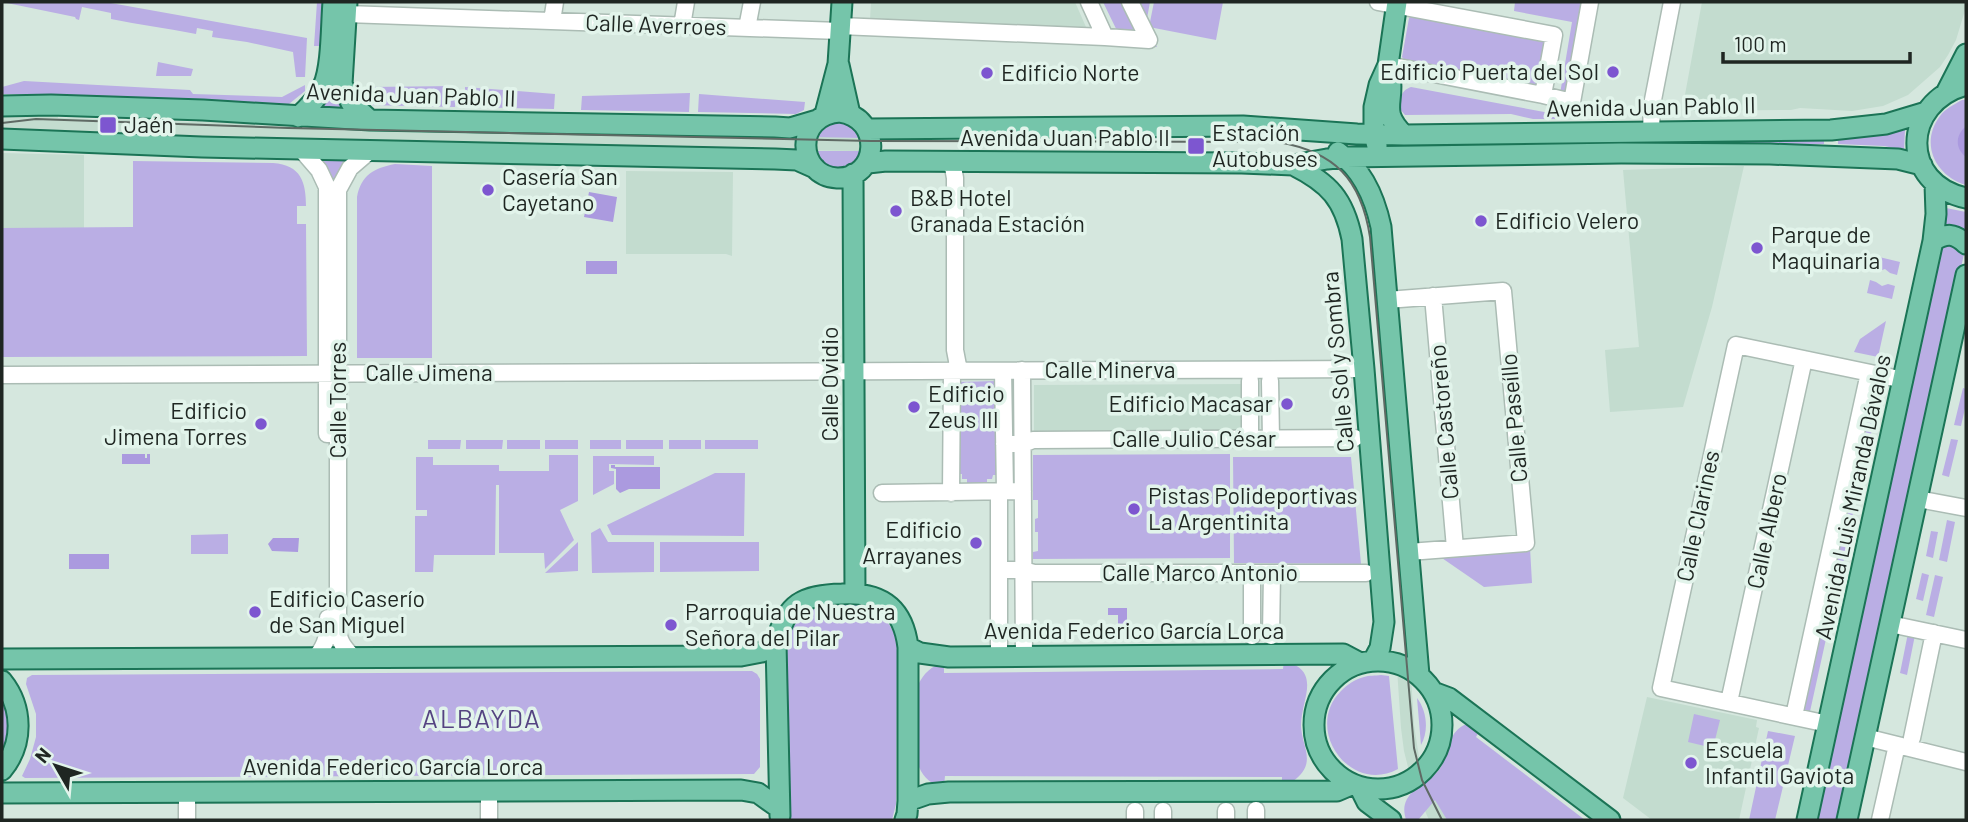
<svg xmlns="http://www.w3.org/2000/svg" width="1968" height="822" font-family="Barlow,sans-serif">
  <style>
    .built { fill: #c3dccf }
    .green { fill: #baaee4 }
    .water { fill: #ab9adf }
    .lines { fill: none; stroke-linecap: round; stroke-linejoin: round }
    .minor-casing { stroke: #abbcb4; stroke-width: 19 }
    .major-casing { stroke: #1b7456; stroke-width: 23 }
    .minor { stroke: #fff; stroke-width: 16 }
    .major { stroke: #75c5aa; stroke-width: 19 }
    .tram { stroke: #5f6a64; stroke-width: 2 }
    .poi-dot { fill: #7d56d0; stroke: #e2f4eb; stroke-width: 2.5 }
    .labels { text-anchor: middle; stroke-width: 7; stroke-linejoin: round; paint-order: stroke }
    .street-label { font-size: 23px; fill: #1f2622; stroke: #e2f4eb }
    .poi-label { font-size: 23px; fill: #1f2622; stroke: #e2f4eb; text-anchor: start }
    .quarter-label { font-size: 26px; letter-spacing: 2px; fill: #544381; stroke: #e2f4eb }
  </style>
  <rect width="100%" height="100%" fill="#d5e7de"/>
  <!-- built -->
  <path class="built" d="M871 2H1075L1086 27 870 20Z
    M1702 2H1966V7L1956 40 1948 55 1940 67 1908 95 1883 106 1852 111 1800 108 1791 110 1682 111Z
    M2 112H58V118L197 122V116L861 138 862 145 861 151 196 142V136L57 132 2 133Z
    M2 153 84 155V228H2Z
    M1744 166 1712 307 1683 407 1610 412 1605 350 1639 347 1623 170Z
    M626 171 733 172 732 256 726 254H626Z
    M1244 384V433L1034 434V385Z
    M1396 654 1410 659 1414 725 1419 757 1423 770 1435 799 1447 820H1429L1411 779 1404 751 1401 728Z
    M1647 697 1757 720 1756 727 1759 728 1739 820H1652L1623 798Z"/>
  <!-- green -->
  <path class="green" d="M2 2H105L307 38 305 77H296L293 52 247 42 212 37 213 31 197 28 196 34C167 28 139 25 111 19V13L82 7 79 20 76 19 75 17Z
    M317 2H327L324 46H314Z
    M1103 2H1150L1146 24 1157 47 1124 45Z
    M1154 2H1223L1216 40 1149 27Z
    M1515 2H1588L1570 92 1560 94 1572 22 1514 11Z
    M1412 15 1545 42 1538 86 1405 61 1402 57 1409 18Z
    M158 62 193 69 191 76H156Z
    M24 81 190 90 193 94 282 97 305 85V91L289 104 2 94V87Z
    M332 82 346 111 319 109Z
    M455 86V107L366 105 368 87Z
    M465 87 555 94 554 109 465 107Z
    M1411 87 1555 114V119H1533L1511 114 1405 115 1400 109C1401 98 1400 91 1411 87Z
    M690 93 689 112 581 110 582 96Z
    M699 94 805 102 804 110 796 114 698 112Z
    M1962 100H1966V185C1936 176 1919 144 1940 116 1945 109 1953 105 1962 100Z
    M838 120 852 125 861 138 814 137 824 125Z
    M1905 130 1904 150 1884 146 1838 144V137Z
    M1824 138V144L1593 146V140Z
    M1585 140V146L1382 147 1380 142Z
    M814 151H861C855 165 837 176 824 165 820 161 817 155 814 151Z
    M314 155 354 156 334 183Z
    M133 161 273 163C301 165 306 182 306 206H297V224H306L307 356 2 357V228L133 227Z
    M395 164 432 166V358H357V197C361 175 374 168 395 164Z
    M1946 208 1966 212V237L1944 231V209Z
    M1940 243 1963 248 1964 254 1841 820H1813Z
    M1875 256 1900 262 1897 275 1890 273 1885 269 1879 271 1873 269Z
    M1870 280 1876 282 1882 286 1888 284 1895 286 1892 299 1867 293Z
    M1886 321 1878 357 1854 352 1860 339Z
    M997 381 998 475H993L992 479H987V484L967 485V479H962V474H956V382Z
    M1963 388 1966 389V404L1961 426 1954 425Z
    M1870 396 1879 398 1865 461 1856 459Z
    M1951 439 1958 440 1949 477 1942 475Z
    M428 440H461L460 449H428Z
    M466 440H503L502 449H466Z
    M507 440H540V449H507Z
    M545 440H578V449H545Z
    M590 440H621V449H590Z
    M626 440H663V449H626Z
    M669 440H701V449H669Z
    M705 440H758V449H705Z
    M1230 454V558L1033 559V552L1038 551V532H1035V519L1038 518V500H1033V455Z
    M549 455H578V501L560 510 574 540 545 569 544 553H499V485H496L495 555H434L433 572H415V516H427V510H416V457H433V465H499V471H549Z
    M593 456H654V465L609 464V471H614V484L593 495Z
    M1233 457H1351L1361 564 1234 563Z
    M715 473H745L744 536 612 535 607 525Z
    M1845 508 1854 510 1842 568 1833 566Z
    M1947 520 1955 522 1947 562 1939 560Z
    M600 528 608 542H654V572L592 573 591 533Z
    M1931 531 1938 532 1933 558 1926 556Z
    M228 534V554H191V535Z
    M578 542V571L545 573Z
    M660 542H759V571L660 572Z
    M1530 548 1532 583 1484 587 1439 556Z
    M1832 570 1841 571 1827 636 1818 634Z
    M1922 573 1929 575 1923 601 1916 599Z
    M1935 575 1943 577 1934 617 1926 615Z
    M858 604C879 609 891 621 897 642L896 804 892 820H790L787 809V644C798 604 822 605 858 604Z
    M1908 633 1915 635 1907 675 1900 673Z
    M1817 637 1826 639 1809 716 1801 714Z
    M1284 661C1323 671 1301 699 1301 726 1302 747 1316 761 1297 778 1292 782 1289 785 1282 785V777L945 776 944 786C931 785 924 778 919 767L918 685C924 673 931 666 944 663V673L1283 669Z
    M752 671 757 674 760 679V767L754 774 25 778 22 776 30 759 36 737V714L26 684 27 678 32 675Z
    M1381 675 1389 676 1398 769C1350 795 1303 729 1341 691 1347 685 1355 679 1364 677 1369 675 1375 676 1381 675Z
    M1417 698C1427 711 1429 731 1421 745Z
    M2 699C11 717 10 736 2 754Z
    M1694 714 1720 720 1713 748 1688 742Z
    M1471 723 1480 730 1476 737 1585 820H1447L1435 800 1418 820H1406C1404 812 1403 807 1407 799 1414 786 1430 781 1439 770 1451 753 1446 728 1471 723Z
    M1768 731 1795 736 1775 820H1749Z"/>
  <!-- water -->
  <path class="water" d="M1966 126V157C1955 148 1955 136 1966 126Z
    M589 192 617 197 613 222 584 217Z
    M586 261H617V274H586Z
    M122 454H145V458H147V454H150V464H122Z
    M611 465H615V467H660V489H629L620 493 616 489V469L611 468Z
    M273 538H299L298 552 272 551 268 544Z
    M69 554H109V569H69Z
    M1108 608H1127V627H1118V615H1108Z"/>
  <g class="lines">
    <defs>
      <path id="minor" d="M1089 2 1105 37 1149 40 1130 2
        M1378 2 1554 35 1543 95 1388 65
        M346 14 840 31
        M552 21 555 2
        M682 26 686 2
        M840 26 1105 37
        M747 28 752 2
        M1543 95 1572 102 1590 2
        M1651 131 1652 105 1672 2
        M300 148 319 170 327 187V434
        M948 162 953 167 955 178V350L959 371
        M1433 296 1455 548
        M1387 300 1503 291 1526 543 1409 552
        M1022 370 1024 657
        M1003 371 1005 491
        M2 375 1364 369
        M1250 381V439
        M1270 381 1271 439
        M1004 444H1023L1033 440 1355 438
        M999 492V657
        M882 493 1023 491
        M951 493 952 371
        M1918 499 1966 508
        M999 570H1023L1034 573H1366
        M1890 624 1966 640
        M1252 636V573
        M1271 636 1272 573
        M316 657C327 644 328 634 328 618
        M354 658C344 648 338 641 338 627V190L350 168 371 150
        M1729 702 1804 359
        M1794 716 1869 373
        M1828 724 1661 688 1736 345 1904 380
        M1865 737 1966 762
        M1912 738 1934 633
        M489 792V820
        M187 793V820
        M1256 810V820
        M1135 811V820
        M1163 811V820
        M1226 811V820
        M1880 820 1897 745"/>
      <path id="major" d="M347 2 342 84 351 103 370 120
        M839 65 850 114
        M1390 75C1395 103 1379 110 1404 135
        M1966 85C1901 103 1900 184 1966 198
        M1947 91 1966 54
        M2 106 51 105 203 110 370 120 775 127 790 128 817 120
        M840 112C883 118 880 179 837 178 797 176 793 115 840 112Z
        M825 114 838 64 842 2
        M298 117C308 108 318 98 323 86 332 67 331 24 333 2
        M867 129 1243 126 1357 134 1404 135 1831 130 1886 124 1926 112
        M2 139 202 147 775 159 797 160 815 168
        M1377 146 1374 135V107L1379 85 1388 65 1397 2
        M1338 152C1363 170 1375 199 1381 227L1419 675
        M868 163 886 161 1242 163 1293 165 1327 159 1346 157 1621 153 1770 154 1898 159 1922 165
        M1293 165C1329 183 1344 199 1352 239L1364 369 1384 622 1380 648 1373 661
        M853 174 855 593
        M1933 241C1947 233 1954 233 1966 244
        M908 647 920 653 949 657 1343 654 1360 663
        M2 659 741 656 762 652 776 643
        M1314 725a64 64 0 1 1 128 0a64 64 0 1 1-128 0Z
        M2 681C23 707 24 744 2 770
        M1433 692 1449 698 1610 820
        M1360 788 1367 802 1391 820
        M2 793 741 790 758 793 779 808
        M908 801 928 794 949 792 1337 791 1351 785
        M780 816 776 643C786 603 803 595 842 594 881 592 903 607 908 647V801L907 814 905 820
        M1807 820 1933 241 1936 214 1935 184
        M1847 820 1966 275"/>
    </defs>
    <!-- minor casing -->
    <use href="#minor" class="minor-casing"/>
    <!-- major casing -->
    <use href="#major" class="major-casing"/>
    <!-- minor -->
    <use href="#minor" class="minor"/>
    <!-- major -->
    <use href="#major" class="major"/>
    <!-- tram -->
    <path class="tram" d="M2 123 36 119 288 128 871 141 1278 142C1335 152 1361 179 1370 237L1414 748 1422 780 1442 820"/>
  </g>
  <!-- markers -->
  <g class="poi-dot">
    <circle cx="1613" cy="72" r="7"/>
    <circle cx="987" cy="73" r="7"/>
    <rect x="99" y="116" width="18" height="18" rx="3.5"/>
    <rect x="1187" y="137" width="18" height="18" rx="3.5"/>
    <circle cx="488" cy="190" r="7"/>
    <circle cx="896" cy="211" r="7"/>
    <circle cx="1481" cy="221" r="7"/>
    <circle cx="1757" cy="248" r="7"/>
    <circle cx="1287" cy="404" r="7"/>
    <circle cx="914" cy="407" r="7"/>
    <circle cx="261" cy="424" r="7"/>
    <circle cx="1134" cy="509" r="7"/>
    <circle cx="976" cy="543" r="7"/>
    <circle cx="255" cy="612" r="7"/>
    <circle cx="671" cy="625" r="7"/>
    <circle cx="1691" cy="763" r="7"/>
  </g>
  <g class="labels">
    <!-- street labels -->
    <g class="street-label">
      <text transform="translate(656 25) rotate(2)" y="8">Calle Averroes</text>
      <text transform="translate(411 95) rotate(2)" y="8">Avenida Juan Pablo II</text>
      <text transform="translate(1651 107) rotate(-1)" y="8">Avenida Juan Pablo II</text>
      <text x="1065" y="146">Avenida Juan Pablo II</text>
      <text transform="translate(1338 362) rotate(-95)" y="8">Calle Sol y Sombra</text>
      <text x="1110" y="378">Calle Minerva</text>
      <text x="429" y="381">Calle Jimena</text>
      <text transform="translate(830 384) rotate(-90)" y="8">Calle Ovidio</text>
      <text transform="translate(338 400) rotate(-90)" y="8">Calle Torres</text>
      <text transform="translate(1514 418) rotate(-95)" y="8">Calle Paseíllo</text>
      <text transform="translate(1444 422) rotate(-95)" y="8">Calle Castoreño</text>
      <text x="1194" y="447">Calle Julio César</text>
      <text transform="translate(1853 497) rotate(-78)" y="8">Avenida Luis Miranda Dávalos</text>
      <text transform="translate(1698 516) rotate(-78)" y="8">Calle Clarines</text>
      <text transform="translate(1767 531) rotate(-78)" y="8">Calle Albero</text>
      <text x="1200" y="581">Calle Marco Antonio</text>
      <text x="1134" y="639">Avenida Federico García Lorca</text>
      <text x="393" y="775">Avenida Federico García Lorca</text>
    </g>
    <!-- poi labels -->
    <g class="poi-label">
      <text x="1599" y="80" text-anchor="end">Edificio Puerta del Sol</text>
      <text x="1001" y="81">Edificio Norte</text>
      <text x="124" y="133">Jaén</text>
      <text x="1212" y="141">Estación<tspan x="1212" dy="26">Autobuses</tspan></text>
      <text x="502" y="185">Casería San<tspan x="502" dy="26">Cayetano</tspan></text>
      <text x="910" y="206">B&amp;B Hotel<tspan x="910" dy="26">Granada Estación</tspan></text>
      <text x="1495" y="229">Edificio Velero</text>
      <text x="1771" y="243">Parque de<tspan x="1771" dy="26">Maquinaria</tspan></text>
      <text x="928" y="402">Edificio<tspan x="928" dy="26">Zeus III</tspan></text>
      <text x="1273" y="412" text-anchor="end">Edificio Macasar</text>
      <text x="247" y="419" text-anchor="end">Edificio<tspan x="247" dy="26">Jimena Torres</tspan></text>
      <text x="1148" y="504">Pistas Polideportivas<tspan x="1148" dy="26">La Argentinita</tspan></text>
      <text x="962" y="538" text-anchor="end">Edificio<tspan x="962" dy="26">Arrayanes</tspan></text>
      <text x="269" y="607">Edificio Caserío<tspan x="269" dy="26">de San Miguel</tspan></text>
      <text x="685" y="620">Parroquia de Nuestra<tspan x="685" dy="26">Señora del Pilar</tspan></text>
      <text x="1705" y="758">Escuela<tspan x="1705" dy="26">Infantil Gaviota</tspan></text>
    </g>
    <!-- quarter labels -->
    <g class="quarter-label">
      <text x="482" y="728">ALBAYDA</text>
    </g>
  </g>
  <!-- border -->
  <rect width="1968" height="822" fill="none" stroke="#1f2622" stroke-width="7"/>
  <!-- north arrow -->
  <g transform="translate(56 766) rotate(309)" stroke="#e2f4eb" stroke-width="5" paint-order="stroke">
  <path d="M0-5L12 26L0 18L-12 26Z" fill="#1f2622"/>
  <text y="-10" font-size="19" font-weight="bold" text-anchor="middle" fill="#1f2622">N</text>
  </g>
  <!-- scale -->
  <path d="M1723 52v10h187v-10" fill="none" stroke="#1f2622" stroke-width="3.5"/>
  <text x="1734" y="52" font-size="21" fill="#1f2622" stroke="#e2f4eb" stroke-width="5" paint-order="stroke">100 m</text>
</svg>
